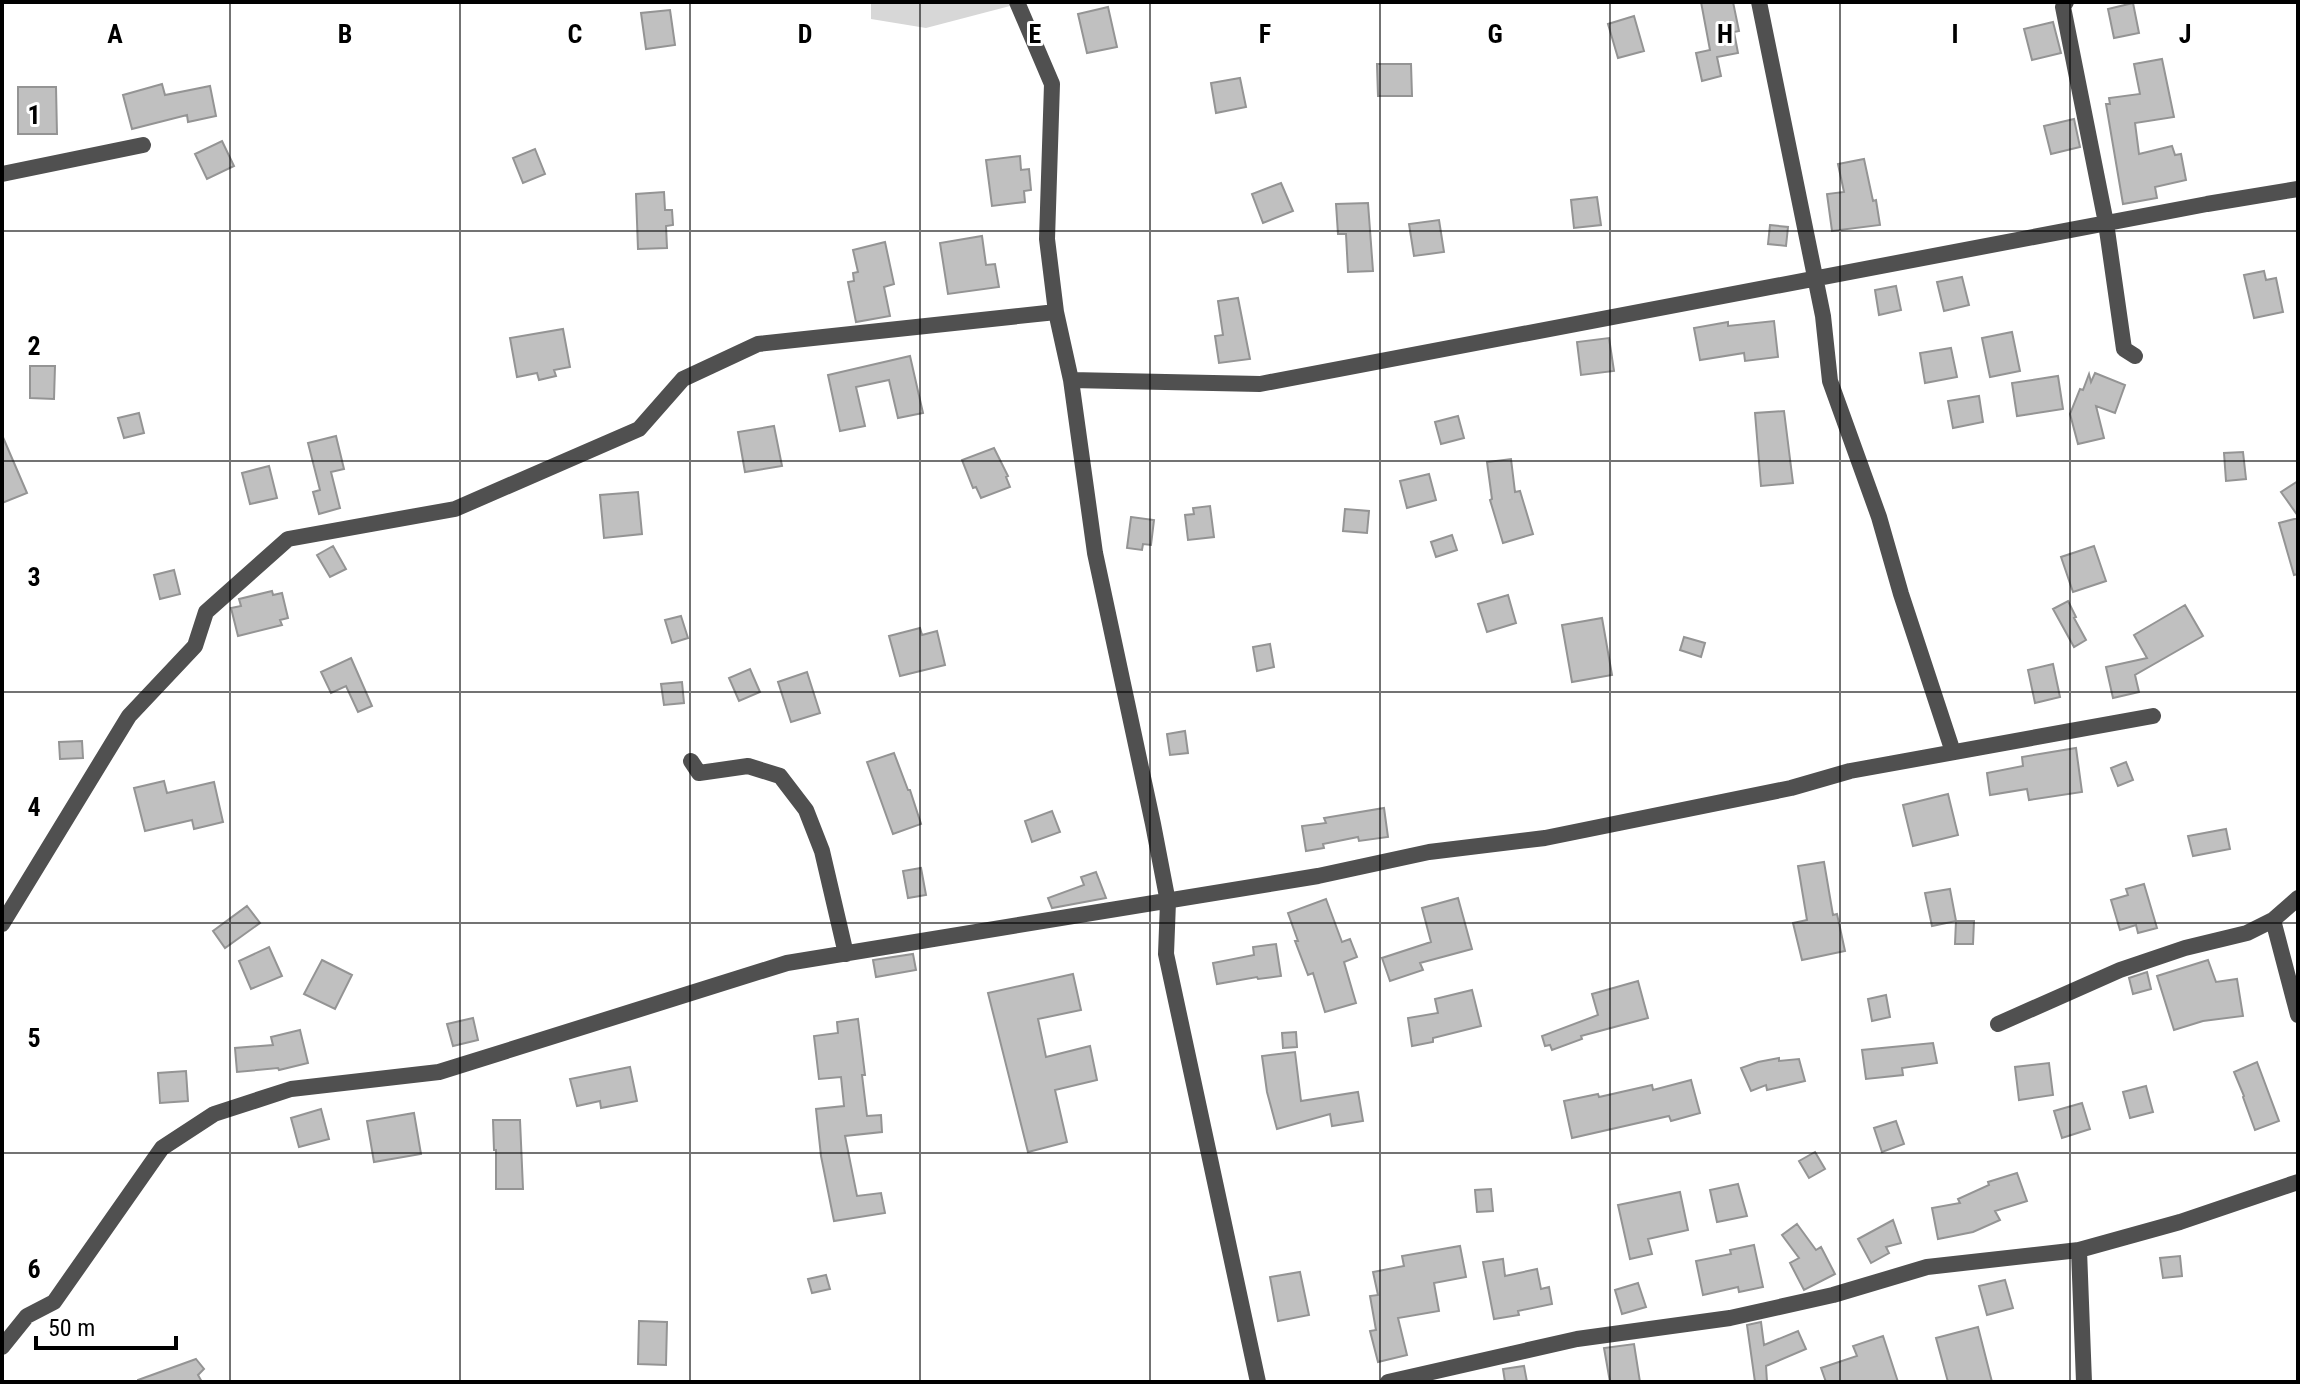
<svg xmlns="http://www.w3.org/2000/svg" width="2300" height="1384" font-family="'Roboto Condensed',sans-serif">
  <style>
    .green { fill: #d7d7d7 }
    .building { fill: #c0c0c0; stroke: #949494; stroke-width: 2 }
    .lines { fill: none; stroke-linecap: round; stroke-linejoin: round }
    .minor { stroke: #505050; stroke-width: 16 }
    .grid { fill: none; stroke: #000; stroke-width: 2; stroke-opacity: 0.55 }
    .grid-label { font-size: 26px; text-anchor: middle; font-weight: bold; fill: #000; stroke: #fff; stroke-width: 6; stroke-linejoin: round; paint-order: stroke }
  </style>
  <rect width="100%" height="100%" fill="#fff"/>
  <!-- green -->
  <path class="green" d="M871 2H1009L1010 6 926 28 871 19Z"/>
  <!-- building -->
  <path class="building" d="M1701 2H1733L1739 31 1734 32 1738 53 1717 57 1721 76 1702 81 1696 53 1710 50Z
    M2133 3 2139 33 2114 38 2108 9Z
    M1108 7 1117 47 1087 53 1078 14Z
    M670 10 675 45 646 49 641 13Z
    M1634 16 1644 51 1618 58 1608 24Z
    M2053 22 2061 53 2032 60 2024 29Z
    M2162 59 2174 117 2135 123 2139 154 2172 146 2175 155 2181 154 2186 180 2155 187 2157 198 2123 204 2106 104H2110L2109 98 2140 94 2134 64Z
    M1377 64H1411L1412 96H1378Z
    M1240 78 1246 107 1216 113 1211 83Z
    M162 84 165 95 210 86 216 116 188 122 187 115 132 129 123 95Z
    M18 87H56L57 134H18Z
    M2074 119 2080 147 2051 154 2044 126Z
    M222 141 234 166 207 179 195 154Z
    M535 149 545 174 523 183 513 158Z
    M1020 156 1021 170 1029 169 1031 190 1024 191 1025 202 992 206 986 160Z
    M1864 159 1873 201 1876 200 1880 225 1832 231 1827 194 1844 192 1838 164Z
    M1281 183 1293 211 1263 223 1252 194Z
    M664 192 665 210H672L673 225 666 226 667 248 638 249 636 194Z
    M1597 197 1601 225 1574 228 1571 200Z
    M1368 203 1373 271 1348 272 1346 234H1338L1336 204Z
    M1439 220 1444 252 1414 256 1409 224Z
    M1770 225 1788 227 1786 246 1768 244Z
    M982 236 986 265 995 264 999 287 948 294 940 243Z
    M885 242 894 284 884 287 890 316 856 322 848 282 854 281 853 273 858 272 853 250Z
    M2264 271 2266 280 2276 278 2283 312 2254 318 2244 275Z
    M1962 277 1969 305 1944 311 1937 282Z
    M1896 286 1901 310 1879 315 1875 290Z
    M1238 298 1250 359 1219 363 1215 336 1223 335 1218 301Z
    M1774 321 1778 357 1745 361 1744 353 1700 360 1694 328 1728 322V326Z
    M563 329 570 367 554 370 556 376 539 380 537 373 517 377 510 338Z
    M2012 332 2020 371 1990 377 1982 338Z
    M1609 338 1614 371 1581 375 1577 342Z
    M1951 348 1957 377 1925 383 1920 353Z
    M910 356 923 413 898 418 889 380 856 387 865 426 840 431 828 375Z
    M30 366H55L54 399 30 398Z
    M2095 373 2125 385 2115 413 2096 406 2104 438 2078 444 2070 414 2080 389 2083 390 2089 374 2091 382Z
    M2058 376 2063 409 2017 416 2012 383Z
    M1979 396 1983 422 1953 428 1948 401Z
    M1784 411 1793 483 1761 486 1755 413Z
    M139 413 144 433 124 438 118 418Z
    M1458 416 1464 438 1441 444 1435 422Z
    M774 426 782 466 745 472 738 432Z
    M2 435 27 493 2 503Z
    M336 436 344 469 331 472 340 508 319 514 313 492 320 490 308 443Z
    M994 448 1008 476 1006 477 1010 487 981 498 976 487 973 488 962 460Z
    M2243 452 2246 479 2226 481 2224 453Z
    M1511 459 1515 492 1520 491 1533 534 1503 543 1490 500 1492 499 1487 462Z
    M269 466 277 498 250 504 242 473Z
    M1429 474 1436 500 1407 508 1400 481Z
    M2298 481V516L2281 492Z
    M638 492 642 534 604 538 600 495Z
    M1210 506 1214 537 1188 540 1185 515 1194 514 1193 508Z
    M1345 509 1369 511 1367 533 1343 531Z
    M1131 517 1154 520 1151 545 1143 544 1142 550 1127 548Z
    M2298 518V574L2294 575 2279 523Z
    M1452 535 1457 550 1436 557 1431 542Z
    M333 546 346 569 330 577 317 555Z
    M2094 546 2106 581 2073 592 2061 557Z
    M174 570 180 594 160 599 154 575Z
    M272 591 273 595 282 593 288 618 280 620 282 625 238 636 231 608 241 606 239 599Z
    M1508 595 1516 623 1487 632 1478 604Z
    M2068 601 2076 617 2074 618 2086 640 2074 647 2053 609Z
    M2185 605 2203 636 2135 675 2139 692 2113 698 2106 667 2147 658 2134 635Z
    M681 616 688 638 672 643 665 620Z
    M1602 618 1612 675 1572 682 1562 625Z
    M920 628 922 635 937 631 945 665 900 676 889 636Z
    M1684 637 1705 643 1701 657 1680 650Z
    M1270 644 1274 667 1257 671 1253 647Z
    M351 658 372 706 358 712 346 686 331 693 321 672Z
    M2053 664 2060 697 2035 703 2028 670Z
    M750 669 760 692 739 701 729 678Z
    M807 672 820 713 791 722 778 682Z
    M682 682 684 703 664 705 661 684Z
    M1185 731 1188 753 1170 755 1167 734Z
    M82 741 83 758 60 759 59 742Z
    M2076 748 2082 792 2029 800 2027 789 1990 795 1987 773 2023 766 2022 757Z
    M894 753 908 790H910L921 824 893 834 867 762Z
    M2126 762 2133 780 2118 786 2111 768Z
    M164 781 167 793 214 782 223 822 194 829 192 820 145 831 134 788Z
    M1948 794 1958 835 1913 846 1903 805Z
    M1384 808 1388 837 1359 841 1358 837 1323 844 1324 848 1306 851 1302 826 1326 823 1324 818Z
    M1052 811 1060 832 1032 842 1025 821Z
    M2226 829 2230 849 2193 856 2188 836Z
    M1824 862 1833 915 1837 914 1845 951 1802 960 1793 923 1807 920 1798 866Z
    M921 868 926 895 908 898 903 871Z
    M1096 872 1106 898 1052 908 1048 898 1084 885 1081 877Z
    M2144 884 2157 928 2138 933 2136 925 2120 930 2111 900 2128 895 2126 889Z
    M1950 889 1956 921 1932 926 1925 893Z
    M1458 898 1472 949 1420 963 1423 970 1390 981 1382 958 1431 942 1422 908Z
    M1326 899 1342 942 1350 939 1357 957 1344 962 1356 1003 1325 1012 1313 973 1308 975 1295 941H1298L1288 913Z
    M247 906 260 923 225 948 213 931Z
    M1956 921H1974L1973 944H1955Z
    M1276 944 1281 976 1258 979 1257 977 1217 984 1213 963 1254 955 1253 947Z
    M269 947 282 976 251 989 239 961Z
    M913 954 916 970 876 977 873 960Z
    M322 960 352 975 335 1009 304 994Z
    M2208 960 2216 982 2237 979 2243 1016 2203 1021 2174 1030 2157 976Z
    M2147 972 2151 989 2133 994 2129 978Z
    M1073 974 1081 1010 1038 1019 1046 1057 1090 1046 1097 1080 1055 1090 1067 1142 1028 1152 988 993Z
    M1638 981 1648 1018 1581 1036 1582 1039 1552 1050 1550 1045 1545 1046 1542 1036 1598 1015 1592 994Z
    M1472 990 1481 1026 1433 1038V1042L1412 1046 1408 1018 1438 1013 1435 999Z
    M1886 995 1890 1017 1872 1021 1868 999Z
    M473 1018 478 1040 453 1046 447 1024Z
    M858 1019 865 1075H862L867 1116 881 1115 882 1132 845 1136 857 1196 881 1193 885 1213 834 1221 821 1156 816 1109 844 1106 841 1077 819 1079 814 1036 838 1033 837 1022Z
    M300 1030 308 1063 279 1070 278 1068 237 1072 235 1048 273 1045 271 1037Z
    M1296 1032 1297 1047 1283 1048 1282 1033Z
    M1933 1043 1937 1063 1902 1068 1903 1075 1866 1079 1862 1050Z
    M1295 1052 1301 1101 1358 1092 1363 1121 1332 1126 1330 1114 1277 1129 1267 1092 1262 1056Z
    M1779 1058V1061L1799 1059 1805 1081 1767 1090 1766 1085 1751 1091 1741 1068 1758 1062Z
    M2257 1062 2279 1121 2255 1130 2243 1097 2244 1096 2234 1072Z
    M2049 1063 2053 1095 2019 1100 2015 1067Z
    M630 1067 637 1101 601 1108 600 1101 577 1106 570 1079Z
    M186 1071 188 1101 160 1103 158 1073Z
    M1691 1080 1700 1113 1671 1121 1669 1116 1572 1138 1564 1101 1598 1094 1599 1097 1652 1085 1653 1090Z
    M2146 1086 2153 1112 2130 1118 2123 1092Z
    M2082 1103 2090 1129 2062 1138 2054 1111Z
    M321 1109 329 1139 299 1147 291 1118Z
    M414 1113 421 1154 374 1162 367 1121Z
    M493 1120H520L523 1189H496V1150H494Z
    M1896 1121 1904 1144 1882 1152 1874 1128Z
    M1815 1152 1825 1169 1809 1178 1799 1161Z
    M2017 1173 2027 1201 1995 1211 2000 1220 1973 1232 1938 1239 1932 1208 1960 1203 1958 1199 1989 1185 1988 1182Z
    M1738 1184 1747 1216 1717 1222 1710 1190Z
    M1491 1189 1493 1211 1477 1212 1475 1190Z
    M1680 1192 1688 1230 1648 1239 1652 1254 1630 1259 1618 1205Z
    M1893 1220 1901 1243 1886 1247 1889 1253 1871 1263 1858 1239Z
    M1797 1224 1816 1250 1821 1247 1835 1274 1804 1290 1790 1263 1799 1258 1782 1235Z
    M1754 1245 1763 1287 1739 1292 1738 1287 1703 1295 1696 1261 1731 1254 1730 1250Z
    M1460 1246 1466 1277 1434 1283 1439 1311 1398 1318 1407 1355 1378 1362 1370 1331 1376 1330 1370 1296 1378 1295 1373 1272 1404 1266 1402 1256Z
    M2180 1256 2182 1276 2163 1278 2160 1258Z
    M1503 1259 1505 1276 1537 1269 1541 1289 1549 1287 1552 1304 1518 1311 1519 1315 1494 1319 1483 1262Z
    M1300 1272 1309 1315 1278 1321 1270 1277Z
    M826 1275 830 1289 812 1293 808 1279Z
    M2005 1280 2013 1308 1987 1315 1979 1286Z
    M1638 1283 1646 1307 1622 1314 1615 1290Z
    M639 1321 667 1322 666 1365 638 1364Z
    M1761 1322 1764 1345 1798 1331 1806 1349 1766 1366 1767 1382H1755L1747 1325Z
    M1978 1327 1992 1382H1948L1936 1338Z
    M1883 1336 1898 1382H1826L1821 1368 1857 1356 1853 1346Z
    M1634 1344 1640 1382H1610L1604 1348Z
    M196 1359 204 1369 198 1375 202 1382H138V1380Z
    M1524 1366 1527 1382H1505L1503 1369Z"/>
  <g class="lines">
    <!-- minor -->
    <path class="minor" d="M1017 2 1052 84 1047 239 1056 312 1071 380 1095 553 1153 824 1168 902 1166 954 1258 1382
      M1759 2 1823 316 1830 381 1879 517 1901 594 1953 752
      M2066 2 2063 7 2106 223 2124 349 2135 356
      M2 174 143 145
      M1071 380 1260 384 2207 204 2298 189
      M691 761 699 773 748 766 780 776 806 810 822 851 846 954
      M2273 920 2298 1015
      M2 924 129 716 195 646 206 612 288 539 455 509 639 429 683 379 758 344 1056 312
      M1998 1024 2120 970 2185 948 2247 933 2273 920 2298 898
      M2079 1250 2084 1382
      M2 1347 27 1316 54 1302 162 1148 214 1114 291 1089 439 1072 787 963 1318 876 1429 852 1545 838 1791 788 1850 771 2153 716
      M1388 1382 1577 1339 1730 1318 1833 1295 1927 1267 2079 1250 2180 1222 2298 1182"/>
  </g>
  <!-- grid -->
  <path class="grid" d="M230 2V1382M460 2V1382M690 2V1382M920 2V1382M1150 2V1382M1380 2V1382M1610 2V1382M1840 2V1382M2070 2V1382M2 231H2298M2 461H2298M2 692H2298M2 923H2298M2 1153H2298"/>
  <g class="grid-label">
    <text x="115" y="43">A</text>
    <text x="345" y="43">B</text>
    <text x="575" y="43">C</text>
    <text x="805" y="43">D</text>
    <text x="1035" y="43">E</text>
    <text x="1265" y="43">F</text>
    <text x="1495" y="43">G</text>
    <text x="1725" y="43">H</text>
    <text x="1955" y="43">I</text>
    <text x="2185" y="43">J</text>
    <text x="34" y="124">1</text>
    <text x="34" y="355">2</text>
    <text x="34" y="586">3</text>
    <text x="34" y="816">4</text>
    <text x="34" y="1047">5</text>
    <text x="34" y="1278">6</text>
  </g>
  <!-- border -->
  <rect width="2300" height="1384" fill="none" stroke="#000000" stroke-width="8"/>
  <!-- scale -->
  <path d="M36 1336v12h140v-12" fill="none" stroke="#000000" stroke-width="4"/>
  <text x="48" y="1336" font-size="24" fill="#000000" stroke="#ffffff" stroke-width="6" paint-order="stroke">50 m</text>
</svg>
